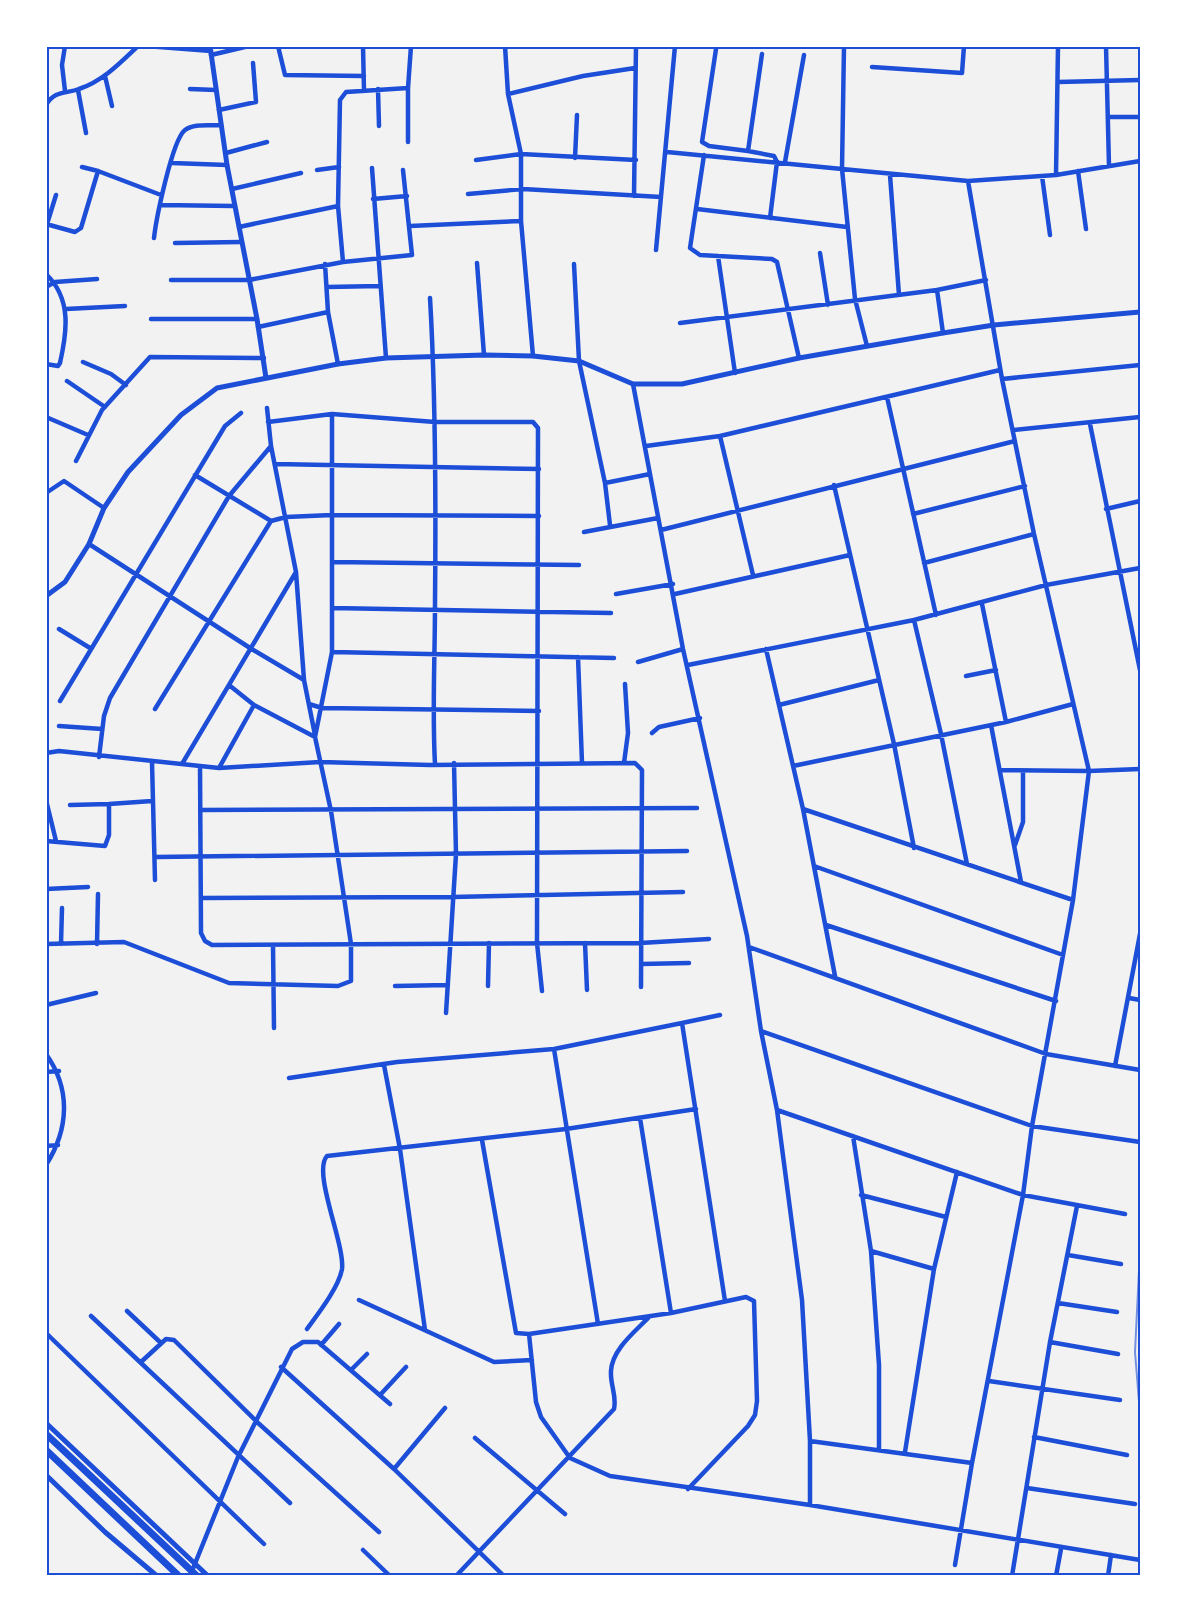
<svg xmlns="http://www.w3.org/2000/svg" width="1187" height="1622" font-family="Barlow,sans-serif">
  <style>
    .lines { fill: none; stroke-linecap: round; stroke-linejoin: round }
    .minor { stroke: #1d4ed8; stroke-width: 4.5 }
    .tertiary { stroke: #1d4ed8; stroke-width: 5 }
    .trunk { stroke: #1d4ed8; stroke-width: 7 }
    .rail { stroke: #7290e2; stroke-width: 2 }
    .neatline { fill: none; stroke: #1d4ed8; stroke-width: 2 }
  </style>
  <rect width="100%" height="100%" fill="#f2f2f2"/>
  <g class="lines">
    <!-- minor -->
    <path class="minor" d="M65 46 62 65 65 91
      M146 46 211 51
      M278 46 285 75 364 76
      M363 46 364 91
      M505 46 508 94 521 154V221L533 356
      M1106 46 1109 166
      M716 49 702 142 709 146 748 151
      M762 54 748 151 774 156 777 162 770 218
      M211 55 249 46
      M872 67 962 73 964 46
      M105 76 112 106
      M1058 82 1140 80
      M408 88V142
      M190 89 216 90
      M378 89 379 126
      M78 90 86 133
      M508 94 583 76 635 68
      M46 105C55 90 66 94 79 89 103 81 120 63 138 46
      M219 110 256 102 253 63
      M1108 117H1140
      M667 152 842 169 844 46
      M226 153 267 142
      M704 155 690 248 700 255 772 259 777 262 799 358
      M575 158 577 115
      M476 160 521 154 636 160
      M785 162 804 55
      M172 163 227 165
      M372 168 386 358
      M317 170 339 167
      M98 171 161 195
      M1078 171 1086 229
      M890 175 899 295
      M1056 175 1058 46
      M1042 176 1050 235
      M232 189 301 173
      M468 194 523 189 661 197
      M634 196 636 46
      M373 199 407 196
      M160 205 234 206
      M697 209 847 227
      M46 224 75 232 81 228 98 171 82 167
      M47 224 56 195
      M410 226 521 221
      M239 227 338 206
      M154 238C156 220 172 140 185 130 194 123 210 126 221 125
      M175 243 241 242
      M656 250 675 46
      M820 253 828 305
      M718 256 735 373
      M343 262 338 206 340 100 346 92 408 88 411 46
      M477 263 484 355
      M325 264 328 312 338 364
      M574 264 579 361 605 483 610 525
      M46 274C72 299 67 332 60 363L58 366 46 364
      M171 280H249L343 262 412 255 403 170
      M46 287 55 282 97 279
      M327 287 380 286
      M937 290 986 280
      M430 298C436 400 436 502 435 604 435 658 432 711 435 764
      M66 309 125 306
      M151 319H257
      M680 323 937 290 943 333
      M258 327 328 312
      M867 346 855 299 842 169 968 181 1056 175 1140 161
      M83 362 111 374 126 385
      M1002 379 1140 365
      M67 381 105 407
      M633 384 683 649 747 936 761 1031 777 1110 802 1300 810 1441V1505
      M887 397 936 615
      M267 408 271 446 296 572 304 680 315 735
      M46 417 88 435
      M268 422 332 414 435 422H533L538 428 537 943 542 991
      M1090 424 1140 670
      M1014 430 1140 417
      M720 436 753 575
      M646 446 720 436 1000 370
      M76 461 102 410 150 357 264 358
      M275 464 539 469
      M195 475 271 521
      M605 483 650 474
      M834 485 894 744 914 848
      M46 493 64 481 104 508
      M1106 509 1140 501
      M913 514 1025 486
      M661 530 1015 441
      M584 532 658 518
      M89 544 250 648 304 680
      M333 562 579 565
      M924 563 1034 534
      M616 594 673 584
      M675 594 850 555
      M982 604 1006 722
      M332 608 611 613
      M914 620 941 734 967 864
      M59 629 90 648
      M766 649 803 809 835 976
      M332 652 614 658
      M578 657 582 763
      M638 662 683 649
      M688 665 914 620 1046 585 1140 568
      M966 676 996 670
      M229 685 254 705 315 737
      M60 701 225 426 241 413
      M309 704 322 708 539 711
      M779 705 879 680
      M155 709 271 521 286 517 332 515 539 516
      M991 725 1021 882
      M59 726 102 729
      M652 733 659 727 700 718
      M46 753 59 751 219 768 320 762 430 765 635 763 642 770 641 987
      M99 757 104 716 110 698 229 496 271 446
      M152 762 155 880
      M624 763 628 733 625 684
      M182 764 296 572
      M200 766 201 933 205 941 212 945 640 943 709 939
      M793 766 1006 722 1073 704
      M219 768 254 705
      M1001 770 1089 771 1140 769
      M46 800 56 841
      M70 805 109 804
      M803 809 1073 900
      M200 810 697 808
      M46 841 105 846 109 835V804L152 801
      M1015 845 1023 822V771
      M156 857 687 851
      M814 866 1063 955
      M46 889 88 887
      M202 898 452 897 683 892
      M826 925 1056 1001
      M585 943 587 990
      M46 944 124 942 229 983 338 986 351 981V944L331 811 315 737 332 652V414
      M61 944 62 908
      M97 944 98 894
      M273 945 274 1028
      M749 947 1046 1054 1140 1070
      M641 964 689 963
      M395 986 448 985
      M488 986 489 943
      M1129 998 1140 1000
      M46 1005 96 993
      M446 1013 456 854 454 763
      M682 1023 720 1015
      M761 1031 1032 1126 1140 1142
      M554 1049 598 1324
      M46 1054C71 1089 69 1129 46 1165
      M384 1065 400 1149 425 1330
      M1115 1066 1140 934
      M46 1072 59 1071
      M289 1078 397 1062 554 1049 682 1023 725 1301
      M777 1110 1023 1195 1125 1214
      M640 1118 671 1313
      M853 1136 871 1251 879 1365V1449
      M482 1140 516 1333 529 1334 671 1313 746 1297 754 1301 757 1401 755 1415 748 1426 688 1489
      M46 1146 58 1145
      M861 1195 946 1217
      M871 1251 934 1269
      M1068 1255 1121 1264
      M359 1300 494 1362 532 1360
      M1058 1303 1117 1312
      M127 1311 161 1343
      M91 1316 290 1503
      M307 1329C318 1314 339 1287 342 1269 345 1244 312 1172 327 1156L566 1129 696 1109
      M46 1333 264 1544
      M529 1334 536 1402 541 1417 570 1458 610 1476 810 1505 1140 1560
      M1050 1342 1118 1354
      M321 1345 339 1324
      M141 1362 166 1339 174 1340 257 1422 379 1532
      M281 1367 394 1469
      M351 1370 367 1354
      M989 1381 1120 1400
      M380 1395 406 1367
      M445 1408 394 1469 504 1576
      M1034 1437 1127 1455
      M475 1438 565 1514
      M810 1441 972 1463
      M905 1452 934 1269 957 1172
      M1027 1488 1135 1504
      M363 1550 390 1576
      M955 1565 972 1463 1023 1195 1032 1126 1073 900 1089 771 1034 534 1002 379 968 181
      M190 1576 238 1457 292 1349 303 1342H318L390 1404
      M456 1576 614 1409C617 1395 610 1385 611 1371 612 1349 636 1331 649 1317
      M1012 1576 1050 1342 1077 1206
      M1056 1576 1061 1549
      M1108 1576 1111 1555"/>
    <!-- tertiary -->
    <path class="tertiary" d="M210 46 227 165 257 319 266 378
      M46 596 65 582 89 544 104 508 128 472 181 415 217 388 338 364 386 358 484 355 533 356 579 361 633 384H682L799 358 943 333 994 325 1140 312
      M46 1423 208 1576
      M46 1475 105 1532 157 1576"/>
    <!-- trunk -->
    <path class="trunk" d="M46 1434 197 1576
      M46 1450 179 1576"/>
    <!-- rail -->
    <path class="rail" d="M1140 1250 1135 1352 1140 1414"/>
  </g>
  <!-- border -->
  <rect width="1187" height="1622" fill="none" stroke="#ffffff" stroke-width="96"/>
  <rect x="48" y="48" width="1091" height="1526" class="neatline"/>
</svg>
